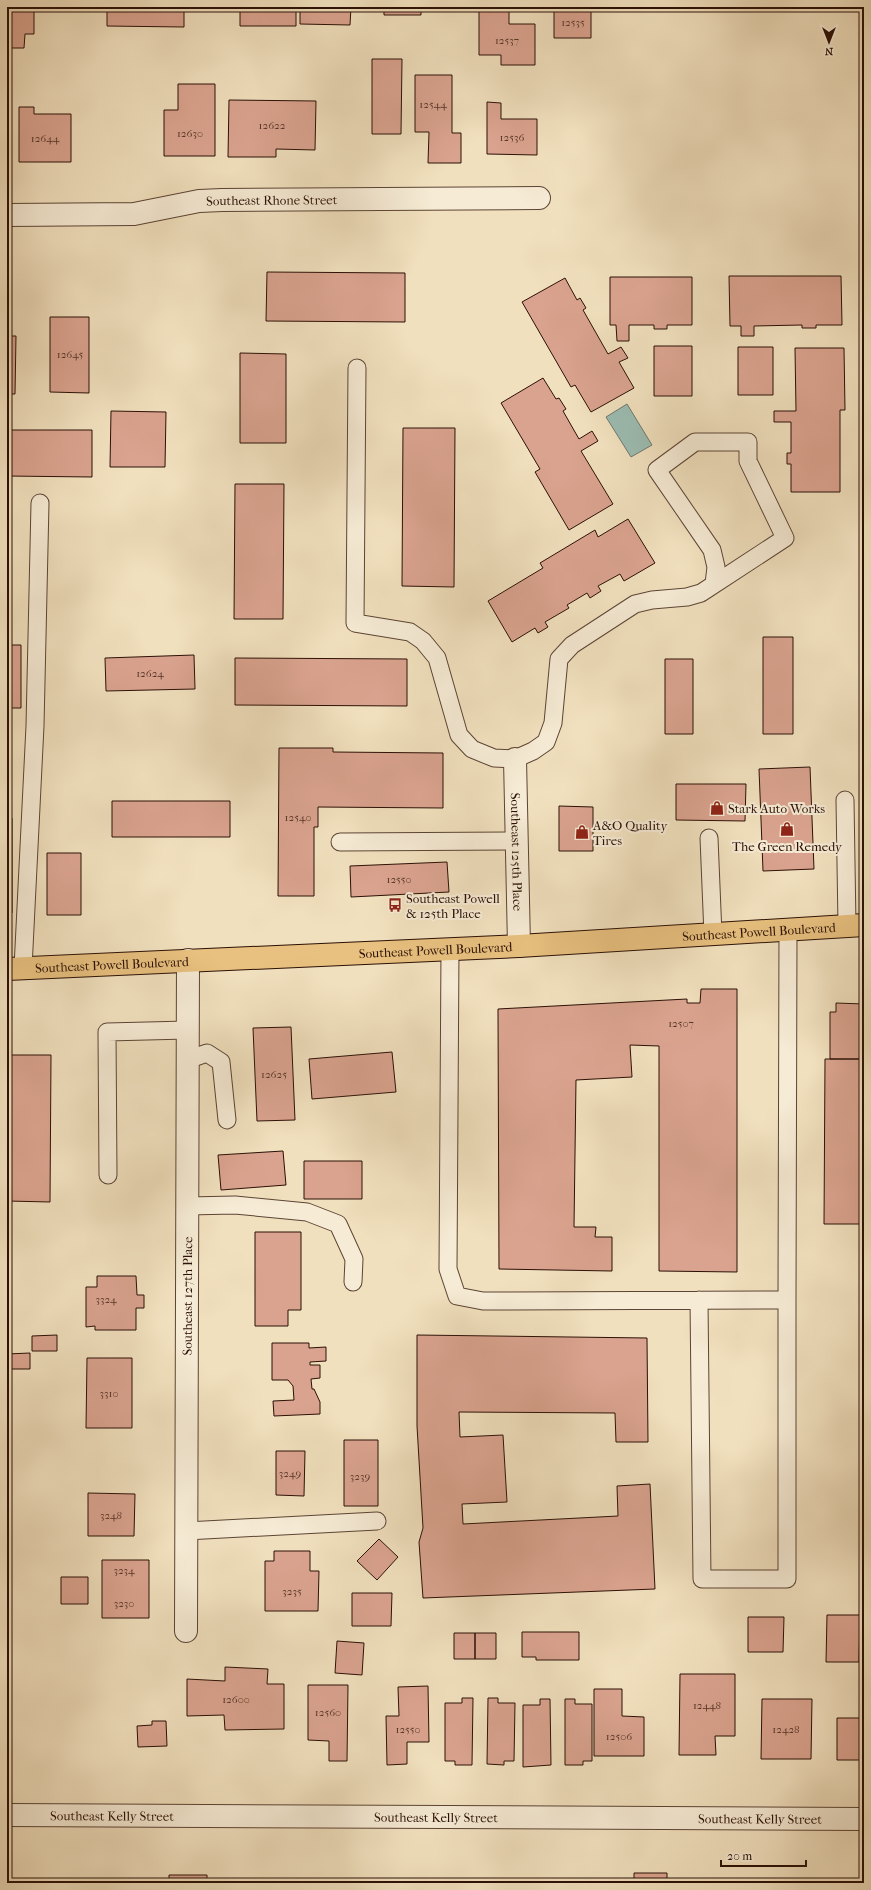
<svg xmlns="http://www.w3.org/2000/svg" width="871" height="1890" font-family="'IM FELL French Canon',serif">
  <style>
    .water { fill: #9bbdb3; stroke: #6e786e }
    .building { fill: #daa38f; stroke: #2b1006 }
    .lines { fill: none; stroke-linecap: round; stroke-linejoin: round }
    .lane-casing { stroke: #5c4434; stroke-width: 19 }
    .street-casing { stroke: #5c4434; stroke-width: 24 }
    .primary-casing { stroke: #2b1006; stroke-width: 24 }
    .lane { stroke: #f6ebd5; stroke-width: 17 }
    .street { stroke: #f6ebd5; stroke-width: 22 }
    .primary { stroke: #e8c07f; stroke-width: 22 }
    .labels { text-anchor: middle; stroke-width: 4; stroke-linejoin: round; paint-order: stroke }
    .number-label { font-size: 11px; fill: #573528 }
    .street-label { font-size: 13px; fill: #2b1006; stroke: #f6ebd5 }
    .poi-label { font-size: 13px; fill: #2b1006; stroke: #f6ebd5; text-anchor: start }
  </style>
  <rect width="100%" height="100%" fill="#f1e0be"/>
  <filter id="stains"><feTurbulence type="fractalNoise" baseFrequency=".005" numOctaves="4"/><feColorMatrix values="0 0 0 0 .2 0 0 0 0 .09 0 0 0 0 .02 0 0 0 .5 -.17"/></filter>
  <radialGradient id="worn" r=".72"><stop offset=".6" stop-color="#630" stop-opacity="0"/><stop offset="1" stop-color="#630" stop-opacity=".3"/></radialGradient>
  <!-- water -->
  <path class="water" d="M627 404 652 445 631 457 606 417Z"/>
  <!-- building -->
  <path class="building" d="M7 7H34V34H25L24 48H7Z
    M107 7H184V27L107 26Z
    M240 7H296V26H240Z
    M300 7H351L350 25 300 24Z
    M384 7H421V15H384Z
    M554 7H591V38H554Z
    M479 9H509V24H535V65H501V55H479Z
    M372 59H402L401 134H372Z
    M415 75H452V133H461V163H428L429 132H415Z
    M178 84H215V156H164V110H178Z
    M229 100 316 101 315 150 276 149V157H228Z
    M487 102 501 103V119H537V155L487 154Z
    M19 107H34V114H71V162H19Z
    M267 272 405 273V322L266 321Z
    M729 276H841L842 325H816V328H802V325L754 326V336H741V326H730Z
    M610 277H692V325H667V329H654V325H629V341H617L616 325H610Z
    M565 278 577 300 580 298 586 308 583 310 608 354 621 347 628 358 619 362 634 388 591 412 575 385 571 387 522 302Z
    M50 317H89V393L50 392Z
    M7 336H16L15 394H7Z
    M654 346H692V396H654Z
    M738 347H773V395H738Z
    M795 348H844L845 410H840V492H791V464H787V453H791V422H774V411H796Z
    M240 353 286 354V443H240Z
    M543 378 556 399 559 398 566 409 563 411 579 439 592 431 598 441 581 451 613 504 569 530 535 472 540 469 501 403Z
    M111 411 166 412 165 467H110Z
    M403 428H455L454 587 402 586Z
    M7 430H92V477L7 476Z
    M861 444H864V482H861Z
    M235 484H284L283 619H234Z
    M628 519 655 563 624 581 620 574 598 586 601 591 590 598 587 593 567 605 569 608 545 622 548 627 538 633 535 628 512 642 488 601 543 568 540 563 595 530 598 537Z
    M763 637H793V734H763Z
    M7 645H21V708H7Z
    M194 655 195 689 106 691 105 658Z
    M235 658 407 659V706L235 705Z
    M665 659H693V734H665Z
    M279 748H333V752L443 753V808L318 807V827H314V896H278Z
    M810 767 814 869 763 871 759 769Z
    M676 784H746L745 821 676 820Z
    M112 801H230V837H112Z
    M559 806 593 807V851H559Z
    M7 818H12V913H7Z
    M47 853H81V915H47Z
    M447 862 449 892 351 897 350 866Z
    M701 989H737V1272L659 1271V1046L630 1045 632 1077 576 1080 574 1227H596L595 1237H612V1271L499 1269 498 1009 687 999V1003H700Z
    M836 1003 864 1004V1059H830V1012H836Z
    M291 1027 295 1120 257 1121 253 1028Z
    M392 1052 396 1092 312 1099 309 1059Z
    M7 1055H51L50 1202 7 1201Z
    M825 1059H864V1224H824Z
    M283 1151 286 1185 221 1190 218 1155Z
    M304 1161H362V1199H304Z
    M255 1232H301V1310H288V1326H255Z
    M97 1276H136L137 1295H144V1308H136V1330H95V1326L86 1327V1287H97Z
    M57 1335V1351H32V1336Z
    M417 1335 647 1338 648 1442H616L615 1413 459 1412 460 1437 503 1435 507 1502 462 1504 463 1524 618 1516 617 1486 650 1484 655 1589 423 1598 419 1542 423 1528 417 1426Z
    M272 1343H309V1348L326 1347V1361L310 1362V1365H320V1378L311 1379 312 1389H314L320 1402V1414L274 1416 273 1401 294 1400 293 1386 288 1380H272Z
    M30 1353V1369H7V1354Z
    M87 1358H132V1428H86Z
    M344 1440H378V1506H344Z
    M276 1451H305L304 1496 276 1495Z
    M88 1493 135 1494 134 1536H88Z
    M379 1539 398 1557 377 1580 357 1561Z
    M274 1551H310V1571H319L318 1611H265V1561H274Z
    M102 1560H149V1618H102Z
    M61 1577H88V1604H61Z
    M352 1593H392L391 1626H352Z
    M827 1615H860L859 1662H826Z
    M748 1617H784L783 1652H748Z
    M522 1632H579V1660H536V1657H522Z
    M454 1633H475V1659H454Z
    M475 1633H496V1659H475Z
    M337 1641 364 1643 362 1675 335 1673Z
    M225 1667 268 1669 267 1684H284V1729L225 1730 224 1715 187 1716V1679L225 1681Z
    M680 1674H735V1736H715L716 1755H679Z
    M308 1685H348L347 1761H329V1741L308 1740Z
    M428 1686 429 1742H407V1764L387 1765 386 1716H399L398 1687Z
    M594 1689H622V1716L644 1717V1756H594Z
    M462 1698H473L472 1765H455V1761H445V1703H462Z
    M488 1698H498V1703H515L514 1761H504V1765L487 1764Z
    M540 1699H550L551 1765 523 1767V1705H540Z
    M565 1699H575V1704H592V1761H583V1765H565Z
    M762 1699H812L811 1759H761Z
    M837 1718H864V1760H837Z
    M152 1721H166L167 1746 138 1747 137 1726 152 1725Z
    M634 1873H667V1883H634Z
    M169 1875H207V1883H169Z
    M794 1879H831V1883H794Z"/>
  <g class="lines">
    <defs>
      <path id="lane" d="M357 368 355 623 410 632 423 641 437 658 459 735 472 749 494 758 515 759 533 751 546 742 553 723 559 659 572 645 635 604 652 600 687 597 701 593 785 538 748 461V442H695L657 470 712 550 716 567 714 584
        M845 800 847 926
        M709 838 713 935
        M340 842 517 841
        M450 948 448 1269 457 1296 483 1301 787 1300 788 930
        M23 968 35 726 40 503
        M187 1060 207 1053 221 1062 227 1120
        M108 1175 107 1032 187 1030
        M187 1206 235 1205 307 1212 338 1224 354 1259 353 1282
        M699 1300 702 1579H787V1300
        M186 1531 377 1521"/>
      <g id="street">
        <path id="s1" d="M7 215 134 214 199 201 222 200 539 198"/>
        <path id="s2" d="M515 759 519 946"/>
        <path id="s3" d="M186 1631 188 960"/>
        <path id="s4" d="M7 1815 864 1819"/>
      </g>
      <g id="primary">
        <path id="s5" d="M7 969 519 946 864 925"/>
      </g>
    </defs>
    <!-- lane casing -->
    <use href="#lane" class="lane-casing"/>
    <!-- street casing -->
    <use href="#street" class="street-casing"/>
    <!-- primary casing -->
    <use href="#primary" class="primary-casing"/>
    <!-- lane -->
    <use href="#lane" class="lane"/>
    <!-- street -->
    <use href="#street" class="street"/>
    <!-- primary -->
    <use href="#primary" class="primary"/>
  </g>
  <!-- icons -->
  <defs>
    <symbol id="shop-bare" viewBox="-9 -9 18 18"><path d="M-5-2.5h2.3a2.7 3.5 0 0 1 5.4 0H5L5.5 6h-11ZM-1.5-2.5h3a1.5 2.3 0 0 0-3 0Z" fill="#8f2418" stroke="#f6ebd5" stroke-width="2.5" paint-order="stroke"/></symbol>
    <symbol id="bus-bare" viewBox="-9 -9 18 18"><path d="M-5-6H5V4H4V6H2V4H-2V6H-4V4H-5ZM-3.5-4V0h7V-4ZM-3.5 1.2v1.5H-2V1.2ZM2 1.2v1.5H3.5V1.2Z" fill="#8f2418" stroke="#f6ebd5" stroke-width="2.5" paint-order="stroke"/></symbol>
  </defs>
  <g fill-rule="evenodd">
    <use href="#shop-bare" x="707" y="798" width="20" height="20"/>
    <use href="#shop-bare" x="777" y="819" width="20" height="20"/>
    <use href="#shop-bare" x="572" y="822" width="20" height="20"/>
    <use href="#bus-bare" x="385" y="895" width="20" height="20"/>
  </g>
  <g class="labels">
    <!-- number labels -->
    <g class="number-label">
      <text x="573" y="26">12535</text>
      <text x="507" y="44">12537</text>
      <text x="433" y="108">12544</text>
      <text x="272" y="129">12622</text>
      <text x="190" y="137">12630</text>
      <text x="512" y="141">12536</text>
      <text x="45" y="142">12644</text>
      <text x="70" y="358">12645</text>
      <text x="150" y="677">12624</text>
      <text x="298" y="821">12540</text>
      <text x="399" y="883">12550</text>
      <text x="681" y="1027">12507</text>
      <text x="274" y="1078">12625</text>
      <text x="106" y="1303">3324</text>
      <text x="109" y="1397">3310</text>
      <text x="290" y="1477">3249</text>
      <text x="360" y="1480">3239</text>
      <text x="111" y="1519">3248</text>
      <text x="124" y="1574">3234</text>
      <text x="292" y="1595">3235</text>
      <text x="124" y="1607">3230</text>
      <text x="236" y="1703">12600</text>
      <text x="707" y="1709">12448</text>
      <text x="328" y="1716">12560</text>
      <text x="408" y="1733">12550</text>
      <text x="786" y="1733">12428</text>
      <text x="619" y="1740">12506</text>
    </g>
    <!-- street labels -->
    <g class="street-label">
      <text dy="5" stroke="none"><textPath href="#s1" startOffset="266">Southeast Rhone Street</textPath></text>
      <text dy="5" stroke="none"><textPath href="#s2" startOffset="93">Southeast 125th Place</textPath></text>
      <text dy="5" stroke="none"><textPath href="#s5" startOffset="753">Southeast Powell Boulevard</textPath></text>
      <text dy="5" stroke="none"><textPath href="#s5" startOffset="429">Southeast Powell Boulevard</textPath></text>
      <text dy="5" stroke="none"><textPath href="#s5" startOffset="105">Southeast Powell Boulevard</textPath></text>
      <text dy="5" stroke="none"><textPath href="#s3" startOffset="335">Southeast 127th Place</textPath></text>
      <text dy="5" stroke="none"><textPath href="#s4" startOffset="105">Southeast Kelly Street</textPath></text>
      <text dy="5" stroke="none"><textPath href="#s4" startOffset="429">Southeast Kelly Street</textPath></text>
      <text dy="5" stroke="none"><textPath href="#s4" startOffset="753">Southeast Kelly Street</textPath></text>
    </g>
    <!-- poi labels -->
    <g class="poi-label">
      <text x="728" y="813">Stark Auto Works</text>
      <text x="593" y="830">A&amp;O Quality<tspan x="593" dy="15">Tires</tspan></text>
      <text x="787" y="851" text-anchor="middle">The Green Remedy</text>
      <text x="406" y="903">Southeast Powell<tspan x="406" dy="15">&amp; 125th Place</tspan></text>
    </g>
  </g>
  <!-- margin -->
  <rect width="871" height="1890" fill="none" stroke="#f1e0be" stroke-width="24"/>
  <rect x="8" y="8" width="855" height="1874" fill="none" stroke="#2b1006" stroke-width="2"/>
  <rect x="12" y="12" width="847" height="1866" fill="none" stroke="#2b1006"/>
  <!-- north arrow -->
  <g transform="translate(829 42) rotate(180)" stroke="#f6ebd5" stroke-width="3" paint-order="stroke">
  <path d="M0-3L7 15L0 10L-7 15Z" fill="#2b1006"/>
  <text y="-6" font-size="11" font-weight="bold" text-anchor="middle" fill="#2b1006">N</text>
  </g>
  <!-- scale -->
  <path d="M721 1860v6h85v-6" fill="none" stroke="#2b1006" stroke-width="2"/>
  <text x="727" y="1860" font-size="12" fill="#2b1006" stroke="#f6ebd5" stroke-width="3" paint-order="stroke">20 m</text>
  <rect width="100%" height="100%" filter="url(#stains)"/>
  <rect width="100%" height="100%" fill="url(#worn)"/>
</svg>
